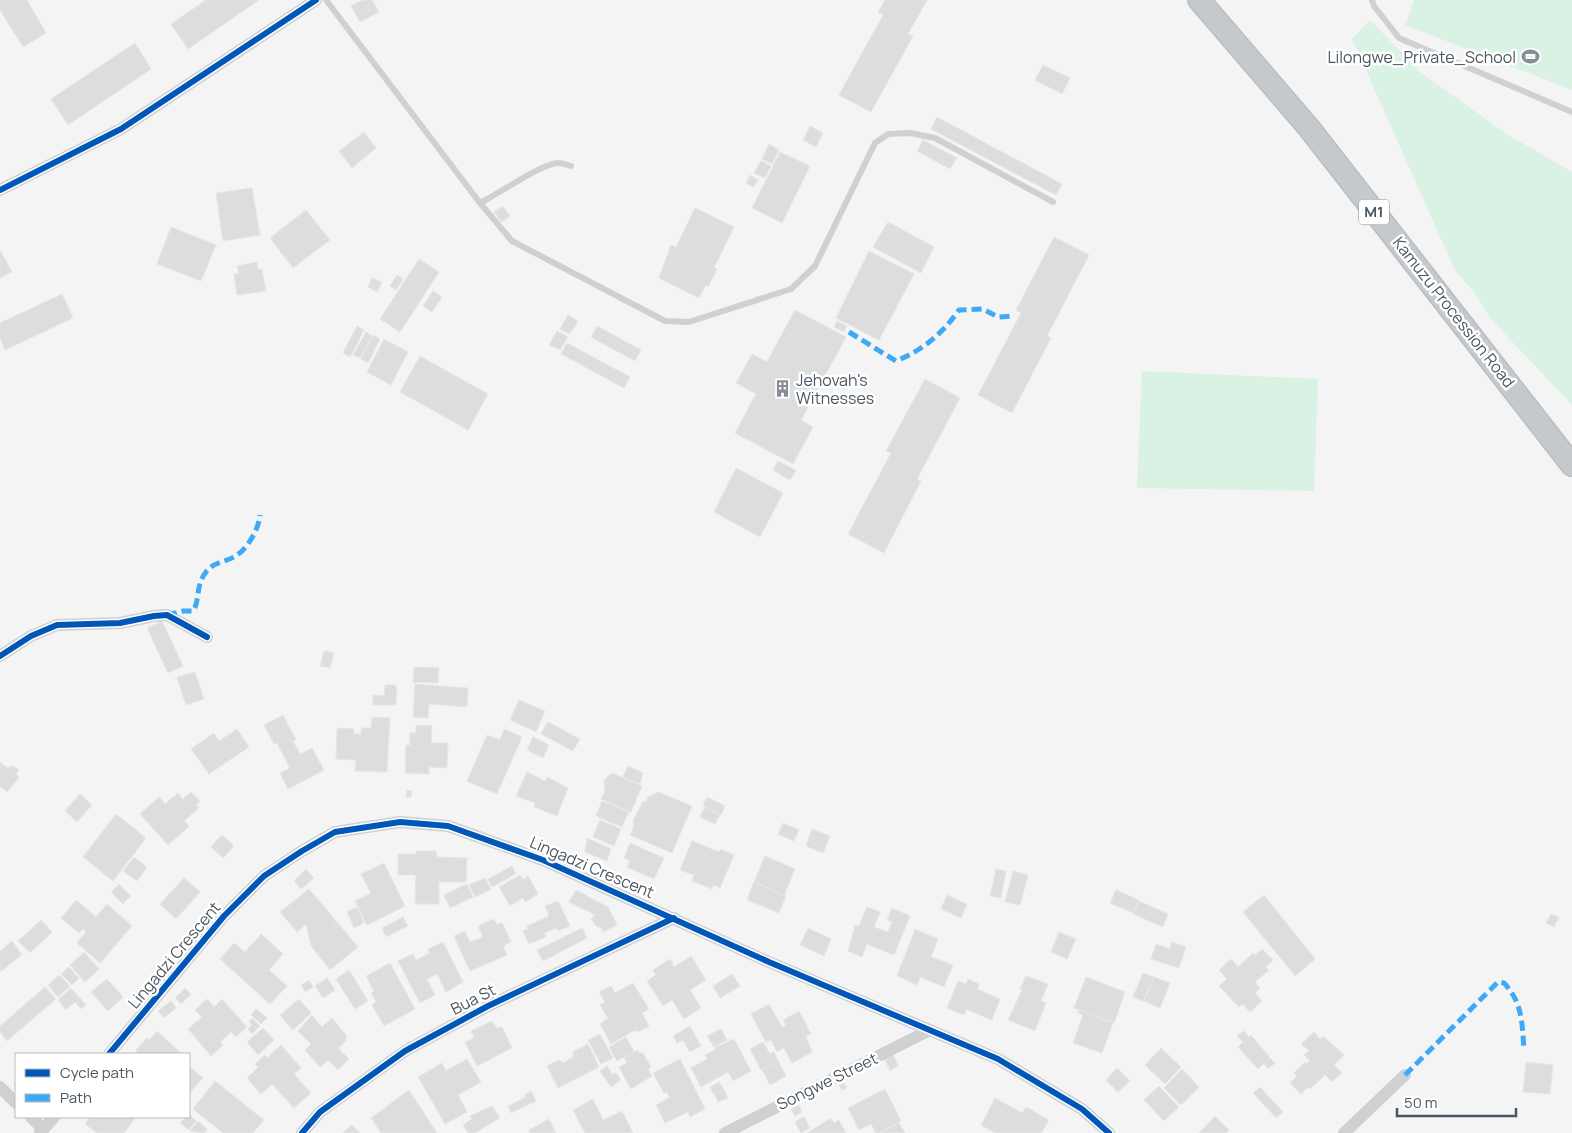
<svg xmlns="http://www.w3.org/2000/svg" width="1572" height="1133" font-family="Manrope,sans-serif">
  <style>
    .green { fill: #d9f2e3 }
    .building { fill: #ddddde; stroke: #e5e6e7 }
    .lines { fill: none; stroke-linecap: round; stroke-linejoin: round }
    .trunk-casing { stroke: #b9bec3; stroke-width: 24 }
    .service { stroke: #ced0d2; stroke-width: 6 }
    .minor { stroke: #ced0d2; stroke-width: 12 }
    .trunk { stroke: #c4c9cd; stroke-width: 21 }
    .quiet { stroke: #3fa9f5; stroke-width: 5; stroke-dasharray: 10 5; stroke-linecap: butt }
    .cycleway-casing { stroke: #fff; stroke-width: 9 }
    .cycleway { stroke: #0057b8; stroke-width: 6 }
    .labels { text-anchor: middle; stroke-width: 5; stroke-linejoin: round; paint-order: stroke }
    .shield { fill: #fff; stroke: #808990; stroke-width: 1 }
    .shield-label { font-size: 15px; font-weight: bold; fill: #4a5661 }
    .poi-label { font-size: 16px; fill: #4a5661; stroke: #fff; text-anchor: end }
    .street-label { font-size: 16px; fill: #4a5661; stroke: #fff }
  </style>
  <rect width="100%" height="100%" fill="#f4f4f4"/>
  <!-- green -->
  <path class="green" d="M1414 0H1572V90L1405 25Z
    M1370 20 1419 71 1505 133 1572 172V405L1490 318 1476 295 1455 270 1352 39Z
    M1142 371 1318 379 1314 491 1137 488Z"/>
  <!-- building -->
  <path class="building" d="M0 0H27L46 33 23 47 0 10Z
    M206 0H259L188 49 171 24Z
    M363 0H372L379 12 360 22 351 6Z
    M885 0H927L908 34 913 36 871 112 839 95 883 15 878 12Z
    M135 43 151 69 68 125 51 99Z
    M1043 65 1070 78 1062 94 1035 80Z
    M937 117 1062 184 1056 195 931 129Z
    M810 126 823 133 816 147 803 140Z
    M364 132 376 148 352 168 339 151Z
    M923 140 957 158 950 169 917 151Z
    M769 144 779 150 772 164 762 159Z
    M780 152 810 166 782 223 752 208Z
    M761 161 771 166 765 178 754 173Z
    M750 175 758 180 753 187 746 183Z
    M252 188 260 235 223 241 216 193Z
    M503 206 510 216 501 222 494 212Z
    M695 208 734 227 714 268 717 269 708 287 706 285 699 298 659 278 671 245 676 247Z
    M306 210 330 240 293 268 270 238Z
    M888 222 934 247 921 273 873 247Z
    M171 227 216 245 201 281 157 264Z
    M1054 237 1089 255 1047 336 1051 338 1012 413 978 395 1021 313 1016 310Z
    M0 250 12 272 0 278Z
    M869 251 914 274 879 340 836 318Z
    M419 259 439 272 400 332 380 319Z
    M257 262 258 269H262L266 291 237 295 234 274 239 273 237 266Z
    M397 275 403 279 396 290 390 286Z
    M372 278 382 282 377 292 368 287Z
    M433 291 442 297 432 312 423 306Z
    M62 294 73 318 5 350 0 338V323Z
    M795 310 846 337 801 420 813 427 793 464 735 433 756 394 736 383 752 354 767 362Z
    M568 315 578 321 570 334 560 329Z
    M837 321 847 326 844 332 834 327Z
    M357 326 364 330 350 357 343 353Z
    M597 326 641 350 635 361 591 337Z
    M557 331 568 337 560 350 549 345Z
    M366 332 372 336 360 358 353 355Z
    M373 335 380 339 368 363 361 359Z
    M384 339 408 352 391 385 367 372Z
    M567 343 630 377 624 388 561 354Z
    M420 356 488 394 468 430 400 392Z
    M925 379 960 398 917 479 921 481 884 553 848 534 891 453 886 451Z
    M778 461 796 470 790 480 773 470Z
    M736 468 783 493 760 537 714 512Z
    M162 621 183 666 168 673 147 628Z
    M324 651 334 653 330 668 320 666Z
    M414 667 439 668 438 683 413 682Z
    M195 672 204 699 186 705 177 677Z
    M415 684 468 688 467 707 429 704 428 718 413 717Z
    M385 685H395L397 688 396 705H373V695L384 696Z
    M519 700 545 711 536 732 510 720Z
    M283 715 296 740 293 741 300 754 312 748 324 770 288 789 280 773 290 768 277 743 274 744 264 725Z
    M372 717 390 718 387 772 355 771 356 760 336 759 337 728 354 729V734H361V728H371Z
    M548 722 580 739 573 751 541 734Z
    M416 725 432 726 431 743H448L447 768 429 767V774L405 773 406 745H410V733H416Z
    M237 729 249 747 209 774 191 749 214 733 219 741Z
    M504 729 522 737 497 794 467 781 487 735 500 740Z
    M533 737 549 745 543 758 527 750Z
    M0 762 8 768 13 766 19 770 16 774 19 777 7 792 0 786Z
    M628 766 643 773 640 784 623 777Z
    M527 772 545 781 547 777 568 788 557 816 534 807 535 803 516 796Z
    M612 773 642 786 631 812 601 799 605 791 604 780Z
    M407 790 412 791 411 797H406Z
    M191 792 200 801 196 805 199 808 184 821 189 826 168 845 140 814 159 797 165 804 178 793 183 799Z
    M658 792 692 806 672 853 630 835 634 826 633 821 643 801 646 802 648 797Z
    M80 794 92 805 77 822 65 811Z
    M707 797 725 806 721 815 703 806Z
    M602 801 629 812 622 827 596 816Z
    M705 807 720 815 715 824 700 817Z
    M116 814 146 838 113 881 83 857Z
    M600 820 621 829 614 846 593 837Z
    M783 823 799 830 794 841 778 834Z
    M812 829 830 836 823 853 806 846Z
    M222 835 234 846 223 858 211 847Z
    M587 838 611 849 607 861 585 852Z
    M692 841 719 852 721 849 734 855 720 888 714 885 712 889 692 881 694 875 680 870Z
    M630 843 664 858 654 879 627 867 630 861 624 858Z
    M416 851H436L437 857 467 858 466 882H439V904H415L416 875H398V854H416Z
    M765 856 795 869 784 895 754 882Z
    M134 857 147 867 137 881 123 871Z
    M384 863 405 906 367 925 355 901 371 893 361 874Z
    M512 866 516 874 492 887 488 879Z
    M306 869 314 878 301 889 294 881Z
    M996 869 1006 871 1001 898 990 896Z
    M1013 871 1028 875 1020 905 1005 902Z
    M520 875 523 880 528 876 538 894 525 902 523 898 510 906 499 887Z
    M184 878 200 892 176 919 160 904Z
    M485 878 491 889 475 897 469 885Z
    M754 882 786 896 779 913 747 900Z
    M119 884 131 896 123 904 111 892Z
    M467 884 473 897 450 908 444 895Z
    M309 889 338 923 311 946 306 924 297 932 280 912Z
    M576 890 608 907 617 925 603 932 601 927H597L591 919 595 915 569 902Z
    M1116 890 1139 900 1133 913 1110 903Z
    M947 895 967 904 961 918 941 909Z
    M1264 895 1315 959 1295 976 1243 912Z
    M76 900 96 917 107 904 132 926 100 963 77 943 86 932 83 929 79 933 61 918Z
    M558 901 570 926 558 931 557 928 544 933 546 937 529 944 523 931 528 929 527 926 549 916 545 906Z
    M1139 901 1168 914 1163 927 1133 914Z
    M357 907 364 923 354 928 347 912Z
    M867 907 880 912 874 927 888 932 892 922 887 920 892 908 910 916 894 955 867 944 862 957 848 951 855 925 859 926Z
    M1551 914 1559 917 1554 927 1546 923Z
    M403 917 408 926 386 937 382 928Z
    M494 919 497 925 502 922 511 942 503 946 507 955 470 971 454 936 465 931 470 942 483 937 478 926Z
    M41 920 52 932 30 953 18 941Z
    M338 923 358 947 330 970 311 946Z
    M582 928 587 938 543 961 537 950Z
    M808 928 831 939 824 956 800 945Z
    M915 929 938 939 931 957 953 965 944 987 920 977 917 985 897 976Z
    M1059 932 1076 939 1067 959 1051 952Z
    M261 934 283 954 269 970 287 986 270 1004 220 959 234 943 245 952Z
    M12 941 22 955 0 972V951Z
    M443 942 463 982 446 992 437 974 427 979 435 995 420 1003 398 961 413 954 416 960 430 953 428 949Z
    M1172 942 1186 947 1179 968 1151 959 1156 944 1170 949Z
    M1262 949 1273 960 1266 967 1269 970 1255 982 1260 988 1255 993 1262 1001 1250 1012 1243 1004 1239 1007 1219 986 1227 979 1219 970 1231 959 1238 967 1253 953 1255 955Z
    M84 952 99 969 85 982 70 965Z
    M691 956 706 980 690 990 701 1008 684 1019 672 1000 663 1006 647 981 656 975 653 970 670 959 674 967Z
    M390 963 415 1009 384 1026 372 1005 376 1002 371 993 374 991 366 976Z
    M69 967 79 978 72 985 61 974Z
    M349 970 368 1001 355 1009 336 979Z
    M1143 973 1154 977 1143 1001 1133 997Z
    M732 974 740 986 720 998 713 986Z
    M59 975 70 986 58 997 48 985Z
    M1026 976 1048 984 1041 1001 1046 1003 1035 1031 1008 1020 1022 990 1020 989Z
    M1086 977 1125 992 1114 1023 1074 1008Z
    M1154 977 1170 983 1160 1008 1144 1001Z
    M327 978 335 990 323 998 315 986Z
    M107 979 123 997 108 1011 91 992Z
    M968 979 979 984 977 989 1000 999 992 1020 966 1009 964 1015 947 1008 958 981 966 984Z
    M309 980 313 987 305 992 301 985Z
    M633 983 649 1009 642 1013 649 1026 638 1032 635 1030 611 1044 600 1024 608 1018 600 1005 605 1002 599 992 611 986 615 993Z
    M45 987 56 999 7 1041 0 1032V1026Z
    M71 988 86 1005 81 1009 75 1002 66 1010 58 1000Z
    M185 988 191 994 181 1004 175 998Z
    M207 999 214 1007 222 999 247 1027 236 1037 231 1032 220 1042 223 1045 211 1056 188 1029 202 1017 195 1010Z
    M299 999 311 1013 293 1030 280 1015Z
    M171 1001 176 1008 164 1018 158 1011Z
    M769 1004 782 1027 786 1025 783 1020 799 1011 811 1034 806 1036 812 1052 792 1063 784 1048 777 1052 771 1040 766 1042 751 1014Z
    M256 1009 267 1018 261 1024 251 1015Z
    M1079 1010 1113 1023 1102 1053 1073 1043 1083 1015 1078 1013Z
    M312 1015 322 1027 332 1018 346 1035V1041L338 1048 349 1059 338 1070 328 1060 320 1067 305 1050 311 1044 298 1031Z
    M252 1018 260 1026 252 1034 248 1029 252 1025 249 1022Z
    M492 1021 496 1028 502 1027 512 1048 477 1066 465 1042 474 1038 471 1031Z
    M690 1026 701 1046 690 1052 683 1040 677 1043 673 1036Z
    M263 1028 274 1040 258 1055 247 1042Z
    M721 1029 727 1040 714 1047 707 1036Z
    M157 1031 182 1054H138L135 1051 147 1038 149 1040Z
    M1244 1031 1249 1037 1243 1042 1237 1036Z
    M1314 1032 1320 1039 1323 1036 1344 1055 1334 1065 1342 1073 1332 1082 1325 1075 1310 1089 1308 1087 1301 1094 1290 1083 1297 1076 1294 1073 1305 1062 1306 1064 1310 1061 1304 1055 1309 1051 1301 1044Z
    M600 1034 613 1058 601 1064 588 1040Z
    M1251 1035 1270 1058 1258 1069 1238 1047Z
    M626 1037 634 1052 617 1061 609 1047Z
    M734 1039 751 1071 733 1081 728 1072 701 1087 691 1068 707 1059 705 1055 715 1050 714 1048Z
    M763 1042 770 1054 774 1052 778 1061 761 1070 750 1049Z
    M588 1044 599 1067 558 1088 547 1066 559 1060 563 1063 573 1057V1052Z
    M281 1045 301 1068 294 1074 311 1093 294 1108 272 1084 261 1094 247 1078 258 1067 255 1064 265 1055 267 1058Z
    M1161 1048 1181 1067 1165 1084 1145 1065Z
    M638 1050 639 1053H643L651 1067 648 1069 652 1076 631 1089 619 1067 627 1063 624 1058Z
    M893 1054 898 1066 890 1071 884 1058Z
    M1270 1058 1275 1063 1268 1069 1264 1064Z
    M467 1059 481 1082 458 1095 467 1112 445 1124 418 1077 442 1063 446 1071Z
    M680 1059 705 1109 690 1117 688 1112 665 1123 656 1105 670 1097 667 1092 664 1093 653 1073Z
    M778 1061 786 1076 770 1085 762 1070Z
    M1526 1062 1553 1065 1550 1094 1523 1092Z
    M189 1066 203 1078 189 1093Z
    M607 1066 612 1074 616 1073 621 1080 611 1087 600 1071Z
    M1117 1068 1130 1081 1118 1092 1106 1080Z
    M1182 1069 1199 1087 1181 1105 1164 1088Z
    M215 1081 264 1120 253 1133H223L193 1109Z
    M719 1082 724 1090 714 1095 710 1087Z
    M844 1083 847 1088 842 1090 839 1085Z
    M1159 1086 1179 1107 1164 1121 1144 1100Z
    M1260 1087 1283 1112 1276 1118 1253 1093Z
    M885 1089 901 1121 879 1133H876L871 1124 859 1130 848 1108Z
    M409 1090 437 1133H381L371 1118Z
    M724 1090 728 1098 718 1102 715 1095Z
    M531 1091 536 1101 511 1113 508 1106 526 1097 525 1094Z
    M995 1098 1022 1113 1026 1107 1049 1120 1041 1133H995L981 1125Z
    M593 1099 603 1120 622 1111 633 1133H585L573 1110Z
    M799 1105 802 1112 795 1116 791 1109Z
    M492 1106 500 1118 475 1133H468L463 1125 472 1119 470 1116Z
    M189 1114 196 1121 189 1130 180 1123Z
    M1215 1116 1229 1130 1226 1133H1199Z
    M90 1117H136L124 1133H97L85 1124Z
    M804 1117 810 1128 801 1133 795 1122Z
    M831 1118 834 1123 839 1120 846 1133H807Z
    M549 1119 556 1133H530L529 1130Z
    M198 1121 207 1129 204 1133 190 1131Z
    M899 1123 905 1133H880Z
    M352 1125 360 1133H343Z"/>
  <g class="lines">
    <defs>
      <path id="trunk" d="M1199 0 1309 128 1572 465"/>
    </defs>
    <!-- trunk casing -->
    <use href="#trunk" class="trunk-casing"/>
    <!-- service -->
    <path class="service" d="M326 0 480 203 512 241 665 321 689 322 791 289 815 266 875 143 888 134 910 133 935 138 1053 202
      M1372 0 1374 6 1399 38 1572 112
      M480 203C497 195 544 162 559 163 563 163 567 165 571 166"/>
    <!-- minor -->
    <path class="minor" d="M0 190 121 129 316 0
      M0 656 31 636 57 625 120 623 154 616 167 615 207 637
      M109 1054 224 916 264 876 302 851 335 832 400 822 448 826 543 860 769 962 998 1059 1082 1109 1109 1133
      M0 1087 16 1103
      M31 1117 43 1129
      M40 1133 54 1117
      M302 1133 320 1112 405 1051 488 1006 674 918
      M725 1133 930 1030
      M1344 1133 1405 1075"/>
    <!-- trunk -->
    <use href="#trunk" class="trunk"/>
    <!-- quiet -->
    <path class="quiet" d="M849 332 896 361C923 350 942 334 959 310L983 309 998 317 1013 316
      M167 615 183 611H193C200 602 195 586 206 572 214 561 228 562 237 555 248 548 259 528 260 515
      M1405 1075 1498 982 1504 983C1523 1003 1522 1024 1524 1050"/>
    <defs>
      <path id="cycleway" d="M0 190 121 129 316 0
        M0 656 31 636 57 625 120 623 154 616 167 615 207 637
        M109 1054 224 916 264 876 302 851 335 832 400 822 448 826 543 860 769 962 998 1059 1082 1109 1109 1133
        M302 1133 320 1112 405 1051 488 1006 674 918"/>
    </defs>
    <!-- cycleway casing -->
    <use href="#cycleway" class="cycleway-casing"/>
    <!-- cycleway -->
    <use href="#cycleway" class="cycleway"/>
  </g>
  <!-- icons -->
  <defs>
    <symbol id="stadium-bare" viewBox="-9 -9 18 18"><path d="M0-5a6.5 5 0 1 0 0 10a6.5 5 0 1 0 0-10ZM-3.5-1.8h7v3.6h-7Z" fill="#868d94" stroke="#fff" stroke-width="2.5" paint-order="stroke"/></symbol>
    <symbol id="building-bare" viewBox="-9 -9 18 18"><path d="M-4-6H4V6H1V3H-1V6H-4ZM-2.5-4.3h1.7v1.8h-1.7ZM.8-4.3h1.7v1.8H.8ZM-2.5-1h1.7V.8h-1.7ZM.8-1h1.7V.8H.8Z" fill="#868d94" stroke="#fff" stroke-width="2.5" paint-order="stroke"/></symbol>
  </defs>
  <g fill-rule="evenodd">
    <use href="#stadium-bare" x="1518" y="44" width="25" height="25"/>
    <use href="#building-bare" x="770" y="376" width="25" height="25"/>
  </g>
  <g class="labels">
    <!-- shield labels -->
    <rect class="shield" x="1359" y="199.5" width="30" height="25" rx="4"/>
    <g class="shield-label">
      <text x="1374" y="217">M1</text>
    </g>
    <!-- poi labels -->
    <g class="poi-label">
      <text x="1516" y="63">Lilongwe_Private_School</text>
      <text x="796" y="386" text-anchor="start">Jehovah's<tspan x="796" dy="18">Witnesses</tspan></text>
    </g>
    <!-- street labels -->
    <g class="street-label">
      <text transform="translate(1454 312) rotate(52)" y="6">Kamuzu Procession Road</text>
      <text transform="translate(592 867) rotate(23)" y="6">Lingadzi Crescent</text>
      <text transform="translate(174 955) rotate(-50)" y="6">Lingadzi Crescent</text>
      <text transform="translate(473 999) rotate(-27)" y="6">Bua St</text>
      <text transform="translate(827 1081) rotate(-26)" y="6">Songwe Street</text>
    </g>
  </g>
  <!-- legend -->
  <rect x="15" y="1053" width="175" height="65" fill="#ffffff" stroke="#b7bbc0"/>
  <rect x="25" y="1069" width="25" height="8" fill="#0057b8" stroke="#b7bbc0"/>
  <text x="60" y="1078" font-size="15" fill="#4a5661">Cycle path</text>
  <rect x="25" y="1094" width="25" height="8" fill="#3fa9f5" stroke="#b7bbc0"/>
  <text x="60" y="1103" font-size="15" fill="#4a5661">Path</text>
  <!-- scale -->
  <path d="M1397 1108v8h119v-8" fill="none" stroke="#4a5661" stroke-width="2.5"/>
  <text x="1404" y="1108" font-size="15" fill="#4a5661" stroke="#ffffff" stroke-width="4" paint-order="stroke">50 m</text>
</svg>
